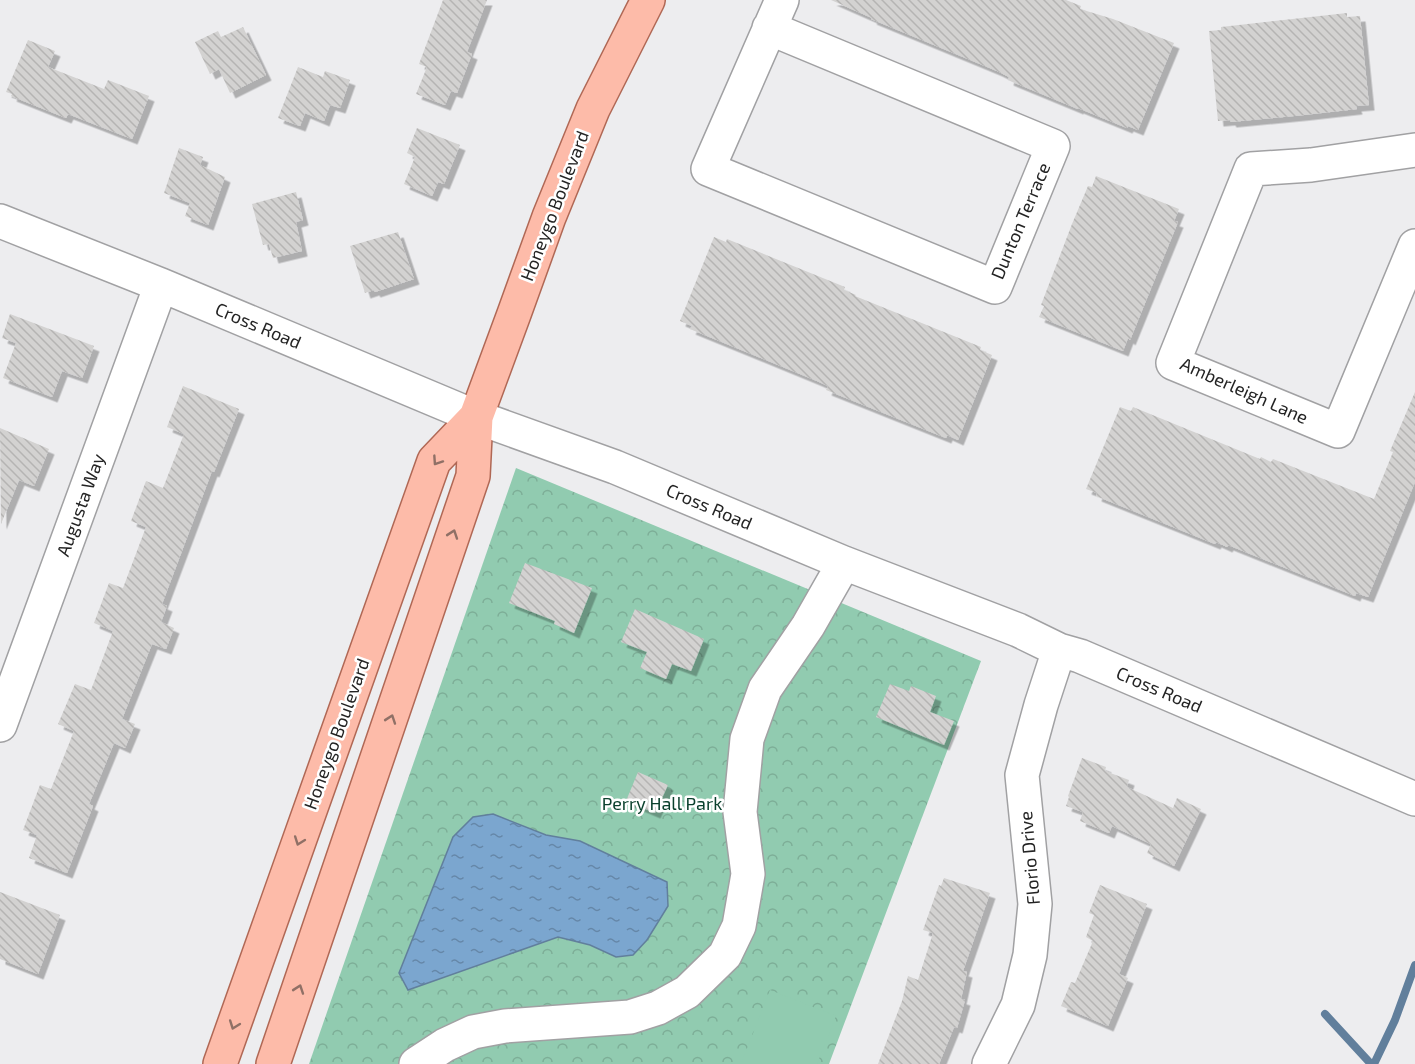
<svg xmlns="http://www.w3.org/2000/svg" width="1415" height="1064" font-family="'Exo 2',sans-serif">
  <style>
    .park { fill: url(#park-crowns) }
    .pitch { fill: #91cbb0 }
    .water { fill: url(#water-ripples); stroke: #617f9c; stroke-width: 1.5 }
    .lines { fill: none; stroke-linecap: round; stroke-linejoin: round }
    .stream { stroke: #617f9c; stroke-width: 8 }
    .building { fill: url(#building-back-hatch); filter: url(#shadow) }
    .minor-casing { stroke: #a1a1a3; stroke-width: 36 }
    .major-casing { stroke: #b06855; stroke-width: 36 }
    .minor { stroke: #fff; stroke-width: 33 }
    .major { stroke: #fdbba9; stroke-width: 33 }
    .oneway { stroke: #907066 }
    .labels { text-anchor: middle; stroke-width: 5; stroke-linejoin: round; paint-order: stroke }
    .street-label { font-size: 18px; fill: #242424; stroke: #fff }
    .park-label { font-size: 18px; fill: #0b412e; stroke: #fff }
  </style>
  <defs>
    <pattern id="park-crowns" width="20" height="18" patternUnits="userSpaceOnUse" patternTransform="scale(1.5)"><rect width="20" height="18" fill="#91cbb0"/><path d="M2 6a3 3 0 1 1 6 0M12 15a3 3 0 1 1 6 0" fill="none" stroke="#7dae97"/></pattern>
    <pattern id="water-ripples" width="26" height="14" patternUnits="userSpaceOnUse" patternTransform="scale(1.5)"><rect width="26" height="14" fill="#7ba6cf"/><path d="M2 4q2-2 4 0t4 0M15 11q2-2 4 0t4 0" fill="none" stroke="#6587a8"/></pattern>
    <pattern id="building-back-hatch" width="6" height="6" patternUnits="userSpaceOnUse" patternTransform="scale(1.5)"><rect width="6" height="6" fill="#d3d2d1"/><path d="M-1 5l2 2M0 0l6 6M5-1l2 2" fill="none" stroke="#b5b4b3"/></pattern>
    <filter id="shadow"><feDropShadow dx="5.5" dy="5.5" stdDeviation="0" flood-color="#0004"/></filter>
  </defs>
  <rect width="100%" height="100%" fill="#ededef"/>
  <!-- park -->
  <path class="park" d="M516 468 981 661 829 1064H309Z"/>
  <!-- pitch -->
  <path class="pitch" d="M770 990 836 1016 817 1064H741Z"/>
  <!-- water -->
  <path class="water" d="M493 814 546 835 580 841 667 882 668 906 647 940 633 955 616 957 590 945 558 937 408 990 399 973 453 837 473 817Z"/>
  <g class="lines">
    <!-- stream -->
    <path class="stream" d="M1325 1014 1371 1064
      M1374 1064 1395 1020 1415 965"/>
  </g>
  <!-- building -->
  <path class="building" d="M443 0H487L467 52 472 54 457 93 451 91 445 105 416 94 427 67 419 64Z
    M831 0H1066L1081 6 1080 9 1113 19 1174 43 1138 130 1128 126 1127 128 1078 108V109L1008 80 1009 77 997 71 871 19 872 18Z
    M1347 13V17L1360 16 1369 105 1356 106 1357 109 1304 115 1231 122 1230 120 1218 121 1209 31 1221 30V27Z
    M243 27 266 75 230 93 219 69 210 74 195 42 218 31 221 37Z
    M28 40 55 51 48 67 104 89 108 80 149 96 132 139 68 114 66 118 11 96 12 94 6 92Z
    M298 67 323 77 325 71 350 80 340 108 330 105 324 121 305 113 300 126 278 118Z
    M417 128 460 145 444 184 438 182 432 196 404 184 415 157 407 153Z
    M179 148 203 157 200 165 225 177 208 225 185 216 190 203 164 193Z
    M1096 176 1179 209 1174 221 1178 222 1130 340 1128 338 1123 351 1039 317 1044 306 1041 305 1072 224 1088 186 1092 187Z
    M296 192 303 220 296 222 302 251 273 258 269 244 263 245 252 204Z
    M398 232 414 279 375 292 374 290 365 293 350 246Z
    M714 237 726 242 727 239 845 287 844 290 856 295 855 296 981 347 980 350 992 355 958 440 947 435 946 438 826 390 828 386 817 381 690 329 692 326 680 321Z
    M10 314 94 346 82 378 62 371 52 397 3 378 16 343 2 338Z
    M183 386 239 409 214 472 212 471 162 604 167 606 161 622 174 628 166 649 152 644 122 719 135 724 125 748 114 743 89 804 93 806 67 873 29 858 37 835 23 830 40 785 51 789 74 731 58 724 75 684 91 690 113 631 94 623 109 583 123 588 146 527 131 521 146 481 163 488 184 434 167 427Z
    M1415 392V482L1368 597 1356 593 1355 596 1228 545 1227 547 1216 542 1215 544 1096 496 1097 493 1086 489 1120 407 1131 411 1133 407 1260 459 1261 457 1271 462 1273 459 1374 499 1393 452 1390 451Z
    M0 428 49 449 34 486 19 480 1 524Z
    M525 563 592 588 574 633 554 624 555 621 509 603Z
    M635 609 704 639 691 671 672 664 666 679 640 668 647 652 621 642Z
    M890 684 909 691 911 686 936 696 930 712 954 721 944 745 876 717Z
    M1082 758 1106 767 1105 771 1129 780 1127 787 1173 808 1177 798 1201 809 1174 866 1147 853 1151 844 1112 826 1109 833 1080 821 1083 812 1066 806 1069 797 1068 796Z
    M638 772 668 785 655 813 626 801Z
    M944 878 990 893 963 971 967 972 961 999 965 1000 957 1028 954 1027 939 1064H878L902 1001 908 976 918 980 933 933 923 930 939 885 941 886Z
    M1100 885 1147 904 1119 974 1128 978 1108 1026 1061 1006 1071 982 1075 983 1093 941 1086 937 1094 915 1089 913Z
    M0 892 60 915 38 974 0 959Z"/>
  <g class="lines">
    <defs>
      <path id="minor" d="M769 28 1053 146 995 287 708 169 782 0
        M1415 150 1311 165 1251 169 1173 363 1338 431 1415 246
        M0 221 161 285 476 417 615 467 844 563 1018 630 1059 650 1080 656 1415 799
        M0 725 161 285
        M416 1064 445 1045 473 1032 505 1026 630 1017 658 1008 687 992 725 955 739 926 748 874 740 812 747 739 765 689 808 626 844 563
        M989 1064 1018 1005 1030 955 1035 904 1022 775 1041 705 1059 650"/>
      <path id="major" d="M220 1064 434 461 476 417
        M273 1064 473 476 476 417 514 314 549 217 593 109 648 0"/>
    </defs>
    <!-- minor casing -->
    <use href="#minor" class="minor-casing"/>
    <!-- major casing -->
    <use href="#major" class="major-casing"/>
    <!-- minor -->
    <use href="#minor" class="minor"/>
    <!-- major -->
    <use href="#major" class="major"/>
  </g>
  <!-- one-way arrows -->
  <defs><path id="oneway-chevron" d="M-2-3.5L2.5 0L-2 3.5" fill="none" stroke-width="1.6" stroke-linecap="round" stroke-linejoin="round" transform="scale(1.5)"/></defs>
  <g class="oneway">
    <use href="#oneway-chevron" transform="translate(437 461) rotate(124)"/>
    <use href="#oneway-chevron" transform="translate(453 534) rotate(-71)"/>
    <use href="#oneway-chevron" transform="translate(391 719) rotate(-71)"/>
    <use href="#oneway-chevron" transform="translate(299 841) rotate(110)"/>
    <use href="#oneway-chevron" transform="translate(299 989) rotate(-71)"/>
    <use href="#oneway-chevron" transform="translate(234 1025) rotate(110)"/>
  </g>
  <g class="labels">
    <!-- street labels -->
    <g class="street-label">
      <text transform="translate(555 206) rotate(-69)" y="6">Honeygo Boulevard</text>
      <text transform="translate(1021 221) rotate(-67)" y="6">Dunton Terrace</text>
      <text transform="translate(258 326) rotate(23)" y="6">Cross Road</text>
      <text transform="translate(1244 391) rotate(24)" y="6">Amberleigh Lane</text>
      <text transform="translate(81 505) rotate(-70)" y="6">Augusta Way</text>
      <text transform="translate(709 507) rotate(23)" y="6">Cross Road</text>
      <text transform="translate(1159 690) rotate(23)" y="6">Cross Road</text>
      <text transform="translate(337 734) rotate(-70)" y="6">Honeygo Boulevard</text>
      <text transform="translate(1030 858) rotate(-95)" y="6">Florio Drive</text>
    </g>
    <!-- park labels -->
    <g class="park-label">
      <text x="662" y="810">Perry Hall Park</text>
    </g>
  </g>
</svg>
